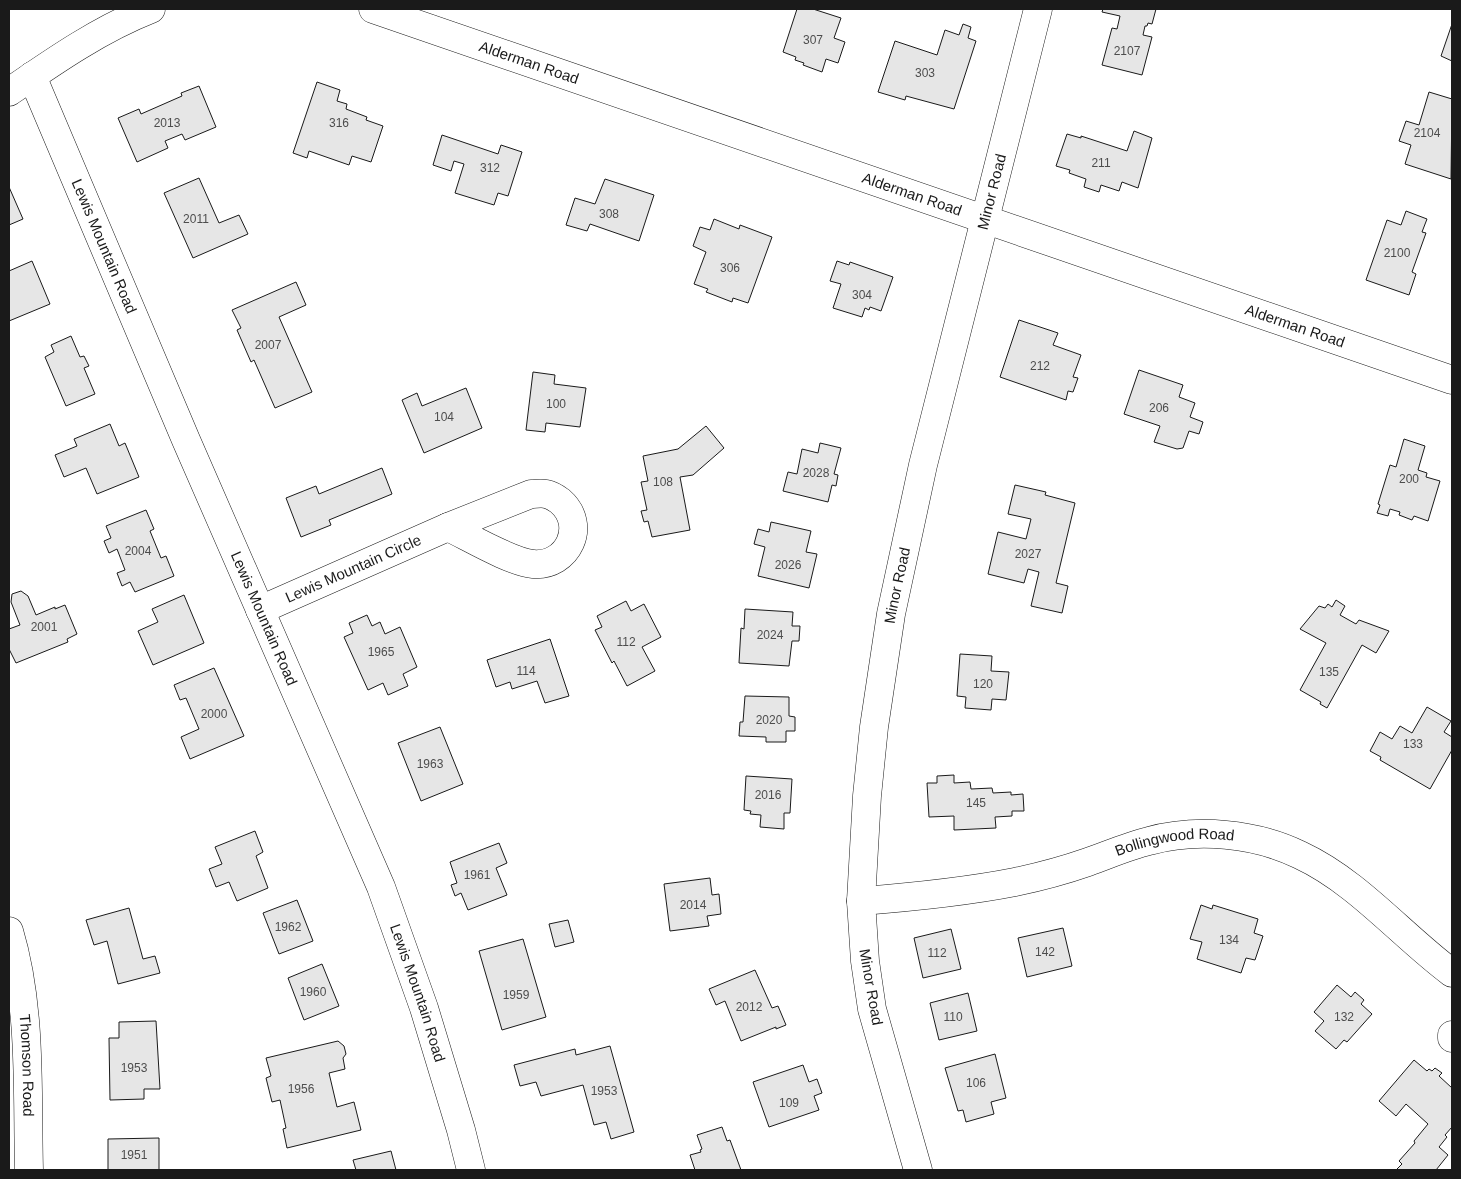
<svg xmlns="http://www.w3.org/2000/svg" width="1461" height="1179" font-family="Arial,sans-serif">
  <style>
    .building { fill: #e6e6e6; stroke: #1a1a1a }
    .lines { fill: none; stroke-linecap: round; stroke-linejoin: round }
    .minor-casing { stroke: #1a1a1a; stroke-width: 29 }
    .major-casing { stroke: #1a1a1a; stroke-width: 29 }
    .minor { stroke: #fff; stroke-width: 28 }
    .major { stroke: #fff; stroke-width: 28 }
    .labels { text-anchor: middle; stroke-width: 4; stroke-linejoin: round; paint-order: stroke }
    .number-label { font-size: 12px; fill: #4d4d4d }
    .street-label { font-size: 15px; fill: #1a1a1a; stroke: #fff }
  </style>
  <rect width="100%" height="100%" fill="#fff"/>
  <!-- building -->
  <path class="building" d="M797 9H813L841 18 834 38 845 42 838 63 826 59 822 72 803 65 804 63 795 60 796 57 783 52Z
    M1103 9H1156L1152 24 1148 23 1147 26H1145L1143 35 1152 37 1142 75 1102 65 1112 28 1117 29 1120 16 1102 12Z
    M963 24 971 27 968 38 976 41 954 109 906 96 905 100 878 92 895 41 937 55 945 30 959 35Z
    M1452 24V61L1441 56Z
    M317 82 340 90 337 101 347 104 346 109 367 117 366 120 383 126 371 162 352 156 349 165 309 151 307 158 293 153Z
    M199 86 216 127 185 140 182 134 165 141 168 148 137 162 118 118 139 109 141 114 182 96 181 93Z
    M1429 92 1452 99 1451 179 1405 164 1411 145 1399 141 1406 121 1419 125Z
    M1134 131 1152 138 1138 188 1122 182 1119 191 1101 185 1099 192 1084 187 1086 179 1069 173 1070 170 1056 166 1067 134 1081 138V136L1127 151Z
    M442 135 498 154 501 145 522 152 508 196 498 193 494 205 455 193 464 164 454 161 451 171 433 165Z
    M199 178 219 223 239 215 248 234 193 258 164 193Z
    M605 179 654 195 639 241 590 224 587 231 566 225 575 198 595 204Z
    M9 187 23 219 9 225Z
    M1406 211 1427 219 1422 232 1426 233 1412 272 1416 274 1409 295 1366 280 1387 220 1401 225Z
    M714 219 739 229 740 225 772 237 748 303 733 298 732 302 706 292 708 289 694 284 706 252 693 246 700 227 710 230Z
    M32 261 50 304 9 321V271Z
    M837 261 849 265 850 262 893 277 881 311 870 307 869 310 865 308 862 317 833 308 841 284 830 281Z
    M296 282 306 305 279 317 312 392 275 408 254 360 251 362 237 330 241 328 232 310Z
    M1019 320 1058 333 1053 345 1081 355 1073 377 1078 378 1073 392 1068 391 1066 400 1000 377Z
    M71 336 80 357 84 356 89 366 84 368 95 394 66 406 45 357 54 352 51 345Z
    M1139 370 1183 385 1179 397 1195 403 1190 417 1203 422 1199 434 1189 431 1183 448 1177 449 1154 442 1160 426 1124 414Z
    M533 372 555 375 554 384 586 388 580 427 546 423 545 432 526 430Z
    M466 388 482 428 424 453 402 400 417 393 422 406Z
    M110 424 119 446 125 443 139 477 97 494 86 468 64 477 55 455 77 446 74 439Z
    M706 426 724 448 693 475 680 477 690 530 652 537 648 521 644 522 641 511 647 510 641 482 648 481 643 456 678 449Z
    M1404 439 1425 446 1418 470 1427 473 1426 477 1440 481 1428 521 1414 516 1412 520 1399 515 1400 512 1390 509 1388 516 1377 513 1380 505 1378 504 1390 465 1396 467Z
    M820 443 841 448 834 474 838 475 836 486 832 485 828 502 783 491 788 472 797 474 802 449 818 453Z
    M382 468 392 494 329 520 331 525 301 537 286 498 316 486 319 494Z
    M1015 485 1046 492 1045 495 1075 503 1056 583 1068 586 1062 613 1031 606 1039 572 1028 569 1024 583 988 574 998 532 1026 539 1031 519 1008 514Z
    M146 510 154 529 150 531 161 558 166 556 174 576 135 592 130 582 122 586 117 573 125 570 117 549 109 553 104 541 111 538 106 526Z
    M771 522 811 531 806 552 817 554 809 588 758 576 765 547 754 544 758 529 769 532Z
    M21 591 28 596 36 615 55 607V609L65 605 77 634 67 639 68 642 16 663 9 649V629L20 625 11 602 12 594Z
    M184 595 204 643 153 665 138 631 158 622 152 609Z
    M1336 600 1345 606 1340 615 1356 624 1359 620 1389 631 1376 653 1362 645 1327 708 1320 704 1321 702 1300 690 1326 643 1300 629 1319 606 1325 608 1328 604 1332 607Z
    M626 601 631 611 644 604 661 637 642 647 655 671 627 686 614 661 612 663 595 630 602 627 597 616Z
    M745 609 793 612 792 626H800L799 641H792L789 666 739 663 741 628 744 629Z
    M367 615 372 626 380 622 385 634 400 627 417 667 403 674 408 686 388 695 383 683 368 690 344 637 353 633 349 623Z
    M550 639 569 696 545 703 537 681 512 689 510 682 496 687 487 660Z
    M960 654 992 656 991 671 1009 672 1006 700 992 699 991 710 965 708 966 697 957 696Z
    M214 668 244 736 190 759 181 737 199 729 186 698 180 700 174 685Z
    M745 696 789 697V716L795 717V731H786V742H766V737L739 736 740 722H743Z
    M1427 707 1451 721 1444 732 1452 737V750L1430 789 1380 760 1381 757 1370 751 1380 732 1392 739 1400 726 1412 733Z
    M440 727 463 784 421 801 398 743Z
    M954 775V783L970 782 971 789 992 788 993 793 1011 792V795L1023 794 1024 811H1012V816L995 817 996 828 954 830V816L929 817 927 783H937V776Z
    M746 776 792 779 790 813H784V829L760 827 761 815 750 814 751 811 744 810Z
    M255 831 263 852 256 856 268 888 237 901 229 882 216 887 209 869 222 864 215 847Z
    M499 843 507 863 496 868 507 895 468 910 461 893 455 896 451 885 457 883 450 862Z
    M710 878 712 895 719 894 721 914 707 916 709 926 670 931 664 884Z
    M297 900 313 941 279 954 263 913Z
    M1201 905 1212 909 1213 905 1258 919 1254 933 1263 936 1255 960 1246 958 1241 973 1197 959 1202 942 1190 939Z
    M129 908 143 959 155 956 160 973 118 984 107 941 94 945 86 920Z
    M568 920 574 942 555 947 549 924Z
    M1063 928 1072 966 1027 977 1018 938Z
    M951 929 961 969 923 978 914 938Z
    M523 939 546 1017 502 1030 479 951Z
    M322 964 339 1006 304 1020 288 978Z
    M755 970 772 1008 778 1006 786 1025 776 1029V1027L741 1041 725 1001 716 1005 709 989Z
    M1337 985 1351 997 1355 992 1364 1000 1361 1004 1372 1014 1347 1042 1344 1040 1336 1049 1315 1031 1324 1021 1314 1012Z
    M968 993 977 1031 939 1040 930 1003Z
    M156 1021 160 1089H144V1099L110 1100 109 1038H119V1022Z
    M338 1041 344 1046 346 1054 343 1058 345 1069 329 1073 337 1107 354 1102 361 1130 287 1148 283 1129 286 1128 280 1100 272 1102 266 1078 271 1076 266 1058Z
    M610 1046 634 1132 611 1139 606 1122 594 1125 583 1085 541 1096 536 1082 520 1086 514 1065 575 1049 576 1055Z
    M995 1054 1006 1098 991 1102 994 1114 966 1122 963 1110 958 1111 945 1068Z
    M1414 1060 1427 1071 1429 1069 1432 1071 1435 1068 1442 1073 1439 1076 1452 1088V1127L1445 1135 1447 1137 1439 1147 1448 1155 1436 1170H1396L1402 1164 1399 1161 1415 1143 1414 1141 1428 1124 1406 1104 1396 1116 1379 1101Z
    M803 1065 809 1082 817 1079 822 1093 814 1096 819 1110 769 1127 753 1082Z
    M722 1127 727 1141 730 1140 741 1170H695L690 1155 701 1152 700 1150 702 1149 697 1135Z
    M159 1138V1170H108V1139Z
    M391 1151 396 1170H356L353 1160Z"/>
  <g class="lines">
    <defs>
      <g id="minor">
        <path id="s1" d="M32 76 186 440 381 887 424 1008 461 1130 471 1170"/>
        <path d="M531 494C536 494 541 493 546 494 551 495 556 498 560 501 588 525 568 567 533 564 511 562 469 537 448 527Z"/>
        <path id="s2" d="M260 610 448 527"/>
        <path id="s3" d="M861 901C913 897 964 892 1015 882 1039 877 1065 870 1088 862 1108 855 1128 846 1149 841 1197 828 1255 833 1300 855 1358 882 1401 935 1452 973"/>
        <path id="s4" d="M9 931C32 1008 27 1091 29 1170"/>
        <path d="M1452 1035V1038"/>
        <path id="s5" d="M918 1170 872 1009 865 961 861 901 867 796 874 727 891 614 923 465 1038 9"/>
      </g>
      <g id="major">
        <path id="s6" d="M373 9 1452 380"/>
        <path d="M9 92C54 61 100 29 151 9"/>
      </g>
    </defs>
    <!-- minor casing -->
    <use href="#minor" class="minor-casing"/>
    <!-- major casing -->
    <use href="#major" class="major-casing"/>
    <!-- minor -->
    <use href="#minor" class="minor"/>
    <!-- major -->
    <use href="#major" class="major"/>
  </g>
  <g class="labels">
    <!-- number labels -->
    <g class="number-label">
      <text x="813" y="44">307</text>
      <text x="1127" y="55">2107</text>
      <text x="925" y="77">303</text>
      <text x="167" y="127">2013</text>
      <text x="339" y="127">316</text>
      <text x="1427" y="137">2104</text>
      <text x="1101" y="167">211</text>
      <text x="490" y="172">312</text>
      <text x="609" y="218">308</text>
      <text x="196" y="223">2011</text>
      <text x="1397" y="257">2100</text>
      <text x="730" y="272">306</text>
      <text x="862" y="299">304</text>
      <text x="268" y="349">2007</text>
      <text x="1040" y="370">212</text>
      <text x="556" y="408">100</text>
      <text x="1159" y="412">206</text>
      <text x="444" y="421">104</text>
      <text x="816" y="477">2028</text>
      <text x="1409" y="483">200</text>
      <text x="663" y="486">108</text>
      <text x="138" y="555">2004</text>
      <text x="1028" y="558">2027</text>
      <text x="788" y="569">2026</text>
      <text x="44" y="631">2001</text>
      <text x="770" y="639">2024</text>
      <text x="626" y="646">112</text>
      <text x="381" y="656">1965</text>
      <text x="526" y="675">114</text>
      <text x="1329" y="676">135</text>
      <text x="983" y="688">120</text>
      <text x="214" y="718">2000</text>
      <text x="769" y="724">2020</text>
      <text x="1413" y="748">133</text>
      <text x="430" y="768">1963</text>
      <text x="768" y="799">2016</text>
      <text x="976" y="807">145</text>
      <text x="477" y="879">1961</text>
      <text x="693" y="909">2014</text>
      <text x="288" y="931">1962</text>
      <text x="1229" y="944">134</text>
      <text x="1045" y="956">142</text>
      <text x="937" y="957">112</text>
      <text x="313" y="996">1960</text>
      <text x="516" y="999">1959</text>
      <text x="749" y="1011">2012</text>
      <text x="953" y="1021">110</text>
      <text x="1344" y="1021">132</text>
      <text x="134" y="1072">1953</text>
      <text x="976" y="1087">106</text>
      <text x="301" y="1093">1956</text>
      <text x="604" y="1095">1953</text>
      <text x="789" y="1107">109</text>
      <text x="134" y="1159">1951</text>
    </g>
    <!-- street labels -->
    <g class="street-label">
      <text dy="5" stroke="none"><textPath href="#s6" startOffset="165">Alderman Road</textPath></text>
      <text dy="5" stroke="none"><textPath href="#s5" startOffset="999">Minor Road</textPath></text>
      <text dy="5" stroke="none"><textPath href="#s6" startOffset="570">Alderman Road</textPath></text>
      <text dy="5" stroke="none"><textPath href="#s1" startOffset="185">Lewis Mountain Road</textPath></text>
      <text dy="5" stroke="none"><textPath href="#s6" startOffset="975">Alderman Road</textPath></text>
      <text dy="5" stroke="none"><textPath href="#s2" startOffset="102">Lewis Mountain Circle</textPath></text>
      <text dy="5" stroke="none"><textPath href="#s5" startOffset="594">Minor Road</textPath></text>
      <text dy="5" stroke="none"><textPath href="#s1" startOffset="590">Lewis Mountain Road</textPath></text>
      <text dy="5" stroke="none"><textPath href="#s3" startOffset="321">Bollingwood Road</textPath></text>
      <text transform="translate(871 987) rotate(80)" y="5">Minor Road</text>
      <text dy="5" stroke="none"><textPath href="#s1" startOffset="995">Lewis Mountain Road</textPath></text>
      <text dy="5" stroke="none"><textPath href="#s4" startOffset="136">Thomson Road</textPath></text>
    </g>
  </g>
  <!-- border -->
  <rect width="1461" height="1179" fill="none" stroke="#1a1a1a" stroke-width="20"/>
</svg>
